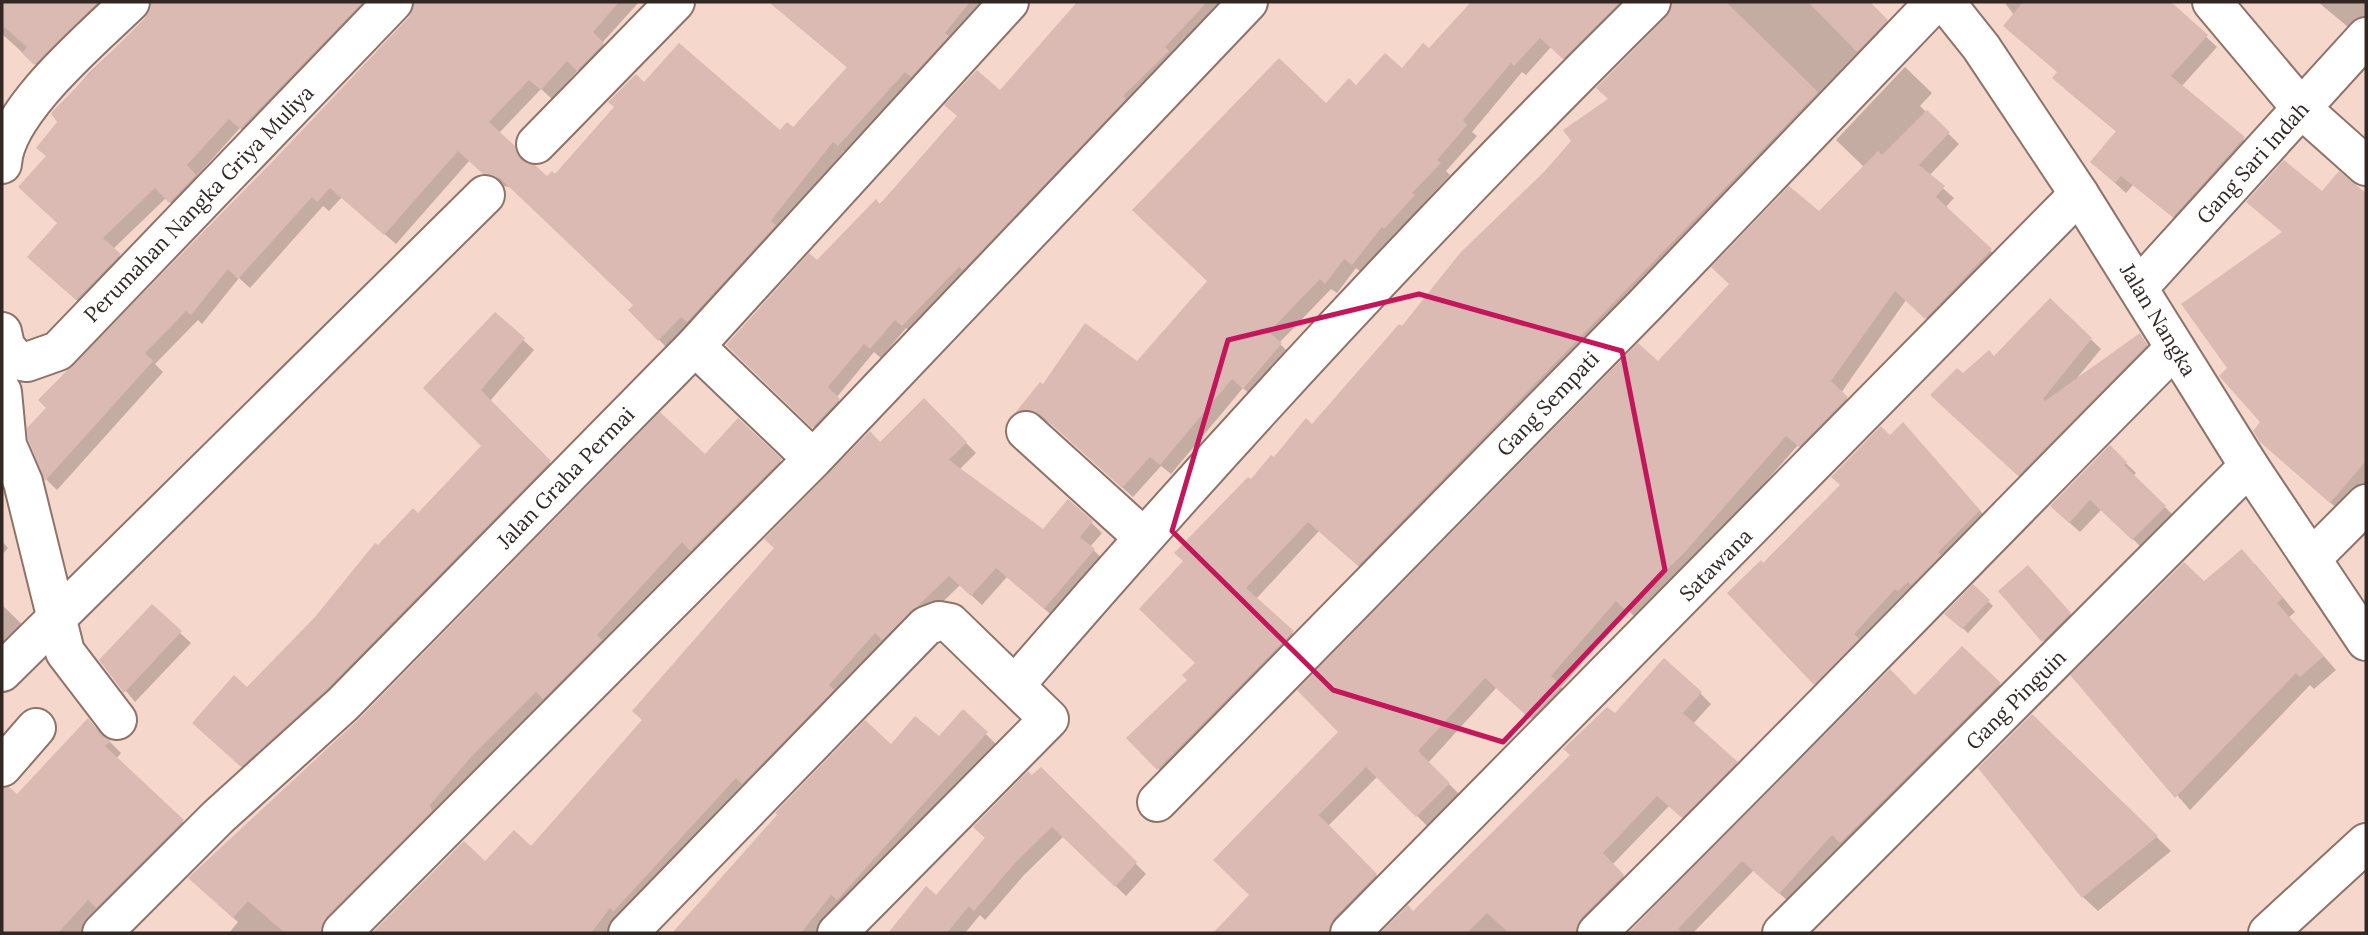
<svg xmlns="http://www.w3.org/2000/svg" width="2368" height="935" font-family="Lora,serif">
  <style>
    .shadow { fill: #0003 }
    .building { fill: #dbbab4 }
    .lines { fill: none; stroke-linecap: round; stroke-linejoin: round }
    .street-casing { stroke: #8e7368; stroke-width: 42 }
    .secondary-casing { stroke: #8e7368; stroke-width: 42 }
    .street { stroke: #fff; stroke-width: 38 }
    .secondary { stroke: #fff; stroke-width: 38 }
    .marked { fill: none; stroke: #c2185b; stroke-width: 5; stroke-linejoin: round }
    .labels { text-anchor: middle; stroke-width: 5; stroke-linejoin: round; paint-order: stroke }
    .street-label { font-size: 21px; fill: #332723; stroke: #fff }
  </style>
  <rect width="100%" height="100%" fill="#f6d7cb"/>
  <!-- shadow -->
  <path class="shadow" d="M11 2H120L46 74 2 34V12Z
    M153 2H383L252 139 240 128 196 177 206 187 181 213 166 198 113 249 130 266 88 310 40 268 59 224V122L52 115 90 72 146 19Z
    M416 2H639L602 43 613 55 588 80 578 70 552 99 541 89 499 133 528 164 547 179 555 177 644 85 780 133 793 129 848 68 769 2H989L849 155 844 151 786 224 669 350 630 310 635 306 513 188 495 184 470 160 396 244 342 197 329 211 323 206 250 288 239 278 202 324 198 320 155 364 163 372 57 490 47 480 30 439 276 160 410 18Z
    M1082 2H1225L913 335 906 328 881 358 874 352 836 398 848 410 823 436 728 345 1000 92Z
    M1473 2H1641L1574 68 1551 47 1526 75 1522 72 1472 132 1477 136 1446 171 1450 175 1422 205 1424 207 1396 238 1394 236 1363 274 1356 268 1337 293 1331 289 1279 343 1291 355 1254 398 1243 388 1171 474 1161 466 1133 497 1053 425 1042 419 1027 422 1017 413 1040 385 1043 387 1138 363 1209 282 1326 106 1357 87 1402 70 1429 50Z
    M1674 2H1868L1897 31 1369 575 1319 531 1256 599 1303 643 1169 779 1129 738 1190 680 1198 663 1185 562 1251 482 1312 426 1610 100 1668 18Z
    M2004 2H2169L2217 47 2181 87 2255 149 2185 227 2133 185 2126 193 2092 162 2117 132 2065 89 2059 73Z
    M2318 2H2366V33L2360 37Z
    M1905 67 1932 93 1920 106 1959 144 1929 176 1954 198 1945 208 2001 261 1937 328 1906 300 1841 393 1858 409 1810 457 1798 445 1695 563 1637 619 1628 610 1561 687 1572 698 1542 728 1497 687 1428 763 1460 795 1428 827 1378 776 1328 826 1387 886 1342 933H1216L1251 895 1341 732 1658 363 1819 213 1864 167 1836 140Z
    M2322 194 2366 196V213L2354 228 2366 239V483L2341 512 2272 451 2262 422 2229 369 2284 233Z
    M2050 300 2101 349 2077 378 2140 335 2156 356 2029 485 1942 405 1963 376 1994 358Z
    M496 315 534 350 490 401 560 473 252 776 205 733 317 618 378 547 418 515 484 446 426 388Z
    M924 400 976 453 959 470 1044 531 1069 501 1102 533 1090 547 1104 560 1055 618 1007 577 982 605 960 585 621 917 609 933H511L880 444Z
    M739 420 790 471 702 559 693 551 606 646 328 933H229L238 922 200 888 705 456Z
    M1913 435 1989 521 1825 694 1729 593 1763 565 1890 437Z
    M2110 448 2136 473 2133 476 2175 517 2143 549 2102 509 2080 532 2062 516Z
    M2 541 8 548 2 555Z
    M2255 564 2295 612 2289 617 2336 670 2314 689 2310 685 2190 810 2073 676Z
    M2038 577 2080 625 2053 651 2000 591Z
    M1973 587 1993 606 1968 633 1947 614Z
    M2 605 31 633 2 662Z
    M152 607 191 643 135 702 101 660Z
    M1962 649 2010 695 1851 852 1844 844 1791 904 1754 870 1693 933H1630L1890 672 1915 697Z
    M1700 693 1711 704 1693 724 1747 774 1694 827 1669 806 1612 865 1634 887 1591 933H1381L1408 908 1413 913 1615 716Z
    M963 712 996 744 826 933H674L779 815 891 747 939 738Z
    M2032 716 2171 851 2098 911 2083 897Z
    M88 720 121 753 116 759 194 833 100 911 80 933H2V792L17 797Z
    M1041 769 1146 874 1126 896 1064 836 1024 875 985 920 980 915 965 933H890L926 889 936 898Z"/>
  <!-- building -->
  <path class="building" d="M2 2H98L34 65 22 53 27 47 2 25Z
    M151 2H363L240 129 229 119 187 165 196 175 169 203 155 188 103 238 121 254 76 300 27 257 57 223 18 187 46 156 36 148 57 122 51 113 145 18Z
    M414 2H619L593 32 604 43 577 71 567 61 541 90 529 80 489 122 515 146 521 160 535 165 547 176 552 171 555 174 614 107 608 102 636 74 644 82 679 43 780 130 787 122 793 127 847 67 769 2H970L945 33 949 36 911 77 905 72 838 146 833 142 776 214 771 221 776 225 687 322 681 317 658 341 628 310 633 305 500 178 483 174 458 151 384 235 330 188 317 202 312 197 238 279 228 269 191 315 186 311 145 353 153 361 45 481 28 439 27 428 46 408 38 400 275 159 409 17Z
    M1077 2H1207L1165 47 1169 51 1123 96 1126 99 963 270 959 267 902 326 895 320 870 349 864 344 828 387 840 399 812 428 726 345 809 253 817 260 876 199 880 204 957 116 944 105 977 70 1000 90Z
    M1471 2H1620L1563 59 1540 38 1514 66 1511 63 1463 120 1467 125 1437 160 1441 163 1412 193 1415 195 1384 229 1382 227 1352 265 1344 259 1325 284 1320 279 1269 332 1282 343 1243 389 1232 379 1160 465 1150 457 1122 488 1041 415 1030 410 1015 413 1040 382 1043 384 1085 323 1137 361 1207 281 1132 210 1279 58 1326 103 1349 78 1356 85 1385 53 1402 68 1423 43 1429 48Z
    M1672 2H1726L1818 92 1358 566 1308 522 1246 588 1294 631 1157 770 1126 738 1187 680 1182 675 1195 663 1139 609 1183 561 1174 553 1248 477 1251 479 1271 455 1274 457 1306 418 1312 424 1399 324 1402 326 1460 253 1545 171 1571 141 1563 130 1608 99 1596 88 1666 17Z
    M1808 2H1870L1888 20 1857 52Z
    M2023 2H2171L2208 35 2171 76 2245 137 2173 217 2121 176 2115 183 2090 162 2116 131 2052 78 2057 72 2003 26Z
    M1927 110 1950 132 1919 165 1945 186 1936 197 1992 249 1925 319 1895 291 1831 381 1848 397 1799 447 1786 436 1685 552 1625 610 1616 601 1551 676 1562 686 1530 719 1485 678 1418 751 1450 783 1416 817 1366 767 1319 815 1377 874 1334 918 1329 933H1213L1249 895 1213 860 1338 732 1297 690 1638 343 1658 361 1729 284 1711 267 1789 186 1819 211 1878 151 1882 155Z
    M2284 160 2322 191 2339 171 2366 193V461L2330 503 2260 442 2253 431 2260 422 2219 376 2227 368 2181 304 2282 232 2246 202Z
    M2050 298 2092 338 2043 399 2045 401 2140 333 2147 345 2018 476 1930 395 1957 368 1963 373 1989 350 1994 356Z
    M495 312 525 338 481 390 551 461 328 688 241 767 192 723 234 675 247 687 315 617 375 543 378 545 413 508 418 513 481 446 423 388Z
    M924 398 967 442 949 460 1043 529 1068 499 1093 521 1080 537 1095 549 1044 609 996 568 971 596 949 576 882 640 875 633 829 685 834 690 742 784 736 778 613 912 610 908 591 933H372L464 841 485 861 514 830 531 846 642 720 632 711 774 548 764 539 870 431 880 442Z
    M660 412 705 454 738 418 782 459 690 551 682 542 597 635 602 640 543 699 536 692 471 757 430 805 432 811 326 917 321 933H285L248 901 233 918 188 878 359 719Z
    M1903 422 1980 510 1938 552 1941 555 1911 585 1908 582 1898 591 1895 589 1854 634 1859 639 1814 685 1727 593 1761 560 1763 563 1840 485 1831 477 1881 426 1890 435Z
    M2110 445 2127 462 2124 465 2166 506 2132 540 2090 500 2069 523 2050 506Z
    M2242 549 2283 598 2277 603 2324 656 2300 677 2296 673 2175 798 2070 675 2184 562 2204 581Z
    M2028 565 2071 613 2042 642 1998 591Z
    M1973 584 1990 600 1962 629 1944 614Z
    M152 604 182 631 124 693 99 660Z
    M1962 646 2001 683 1840 843 1832 835 1779 894 1742 861 1678 929 1683 933H1628L1890 669 1915 695Z
    M1664 658 1702 692 1683 713 1738 762 1682 818 1657 796 1603 853 1624 875 1582 917 1576 933H1509L1487 913 1467 933H1380L1408 905 1413 911 1570 755 1563 749 1607 707 1615 713Z
    M963 709 988 732 837 900 831 895 801 933H672L777 815 775 813 865 720 891 744 915 716 939 736Z
    M2032 714 2158 836 2082 898 1978 768Z
    M88 718 100 734 111 741 105 746 184 820 96 908 88 900 58 933H2V788L9 787 17 794Z
    M1041 767 1137 862 1115 887 1052 827 1014 864 974 911 969 906 947 933H888L926 886 936 895 985 838 973 827 1028 771 1032 775Z"/>
  <g class="lines">
    <defs>
      <path id="street" d="M2212 2 2302 109 2366 166
        M536 144 675 2
        M2 164C5 111 92 39 130 2
        M2139 287 2366 37
        M2 332 5 346 16 360 27 362 58 351 393 2
        M695 346 813 459
        M2 392 7 445 23 482 65 652 117 720
        M1026 431 1143 537
        M2312 558 2366 504
        M2 672 485 195
        M1016 684C1219 449 1430 220 1651 2
        M2 767 36 728
        M1157 802 1645 305 1935 2
        M342 932 813 459 1248 2
        M102 933 218 817 343 704 695 346 1009 2
        M628 933 926 626 939 621 950 623 1049 719 837 933
        M1350 933 2079 194
        M1597 933C1792 741 1981 543 2174 349
        M1782 933 2249 466
        M2268 933 2366 843"/>
      <path id="secondary" d="M1945 2 1981 47 2079 194 2249 466 2366 641"/>
    </defs>
    <!-- street casing -->
    <use href="#street" class="street-casing"/>
    <!-- secondary casing -->
    <use href="#secondary" class="secondary-casing"/>
    <!-- street -->
    <use href="#street" class="street"/>
    <!-- secondary -->
    <use href="#secondary" class="secondary"/>
  </g>
  <!-- marked area -->
  <path class="marked" d="M1419 294 1622 351 1665 570 1503 742 1333 690 1172 531 1228 340Z"/>
  <g class="labels">
    <!-- street labels -->
    <g class="street-label">
      <text transform="translate(2253 163) rotate(-48)" y="7">Gang Sari Indah</text>
      <text transform="translate(199 204) rotate(-46)" y="7">Perumahan Nangka Griya Muliya</text>
      <text transform="translate(2158 320) rotate(59)" y="7">Jalan Nangka</text>
      <text transform="translate(1548 404) rotate(-46)" y="7">Gang Sempati</text>
      <text transform="translate(566 478) rotate(-46)" y="7">Jalan Graha Permai</text>
      <text transform="translate(1716 565) rotate(-45)" y="7">Satawana</text>
      <text transform="translate(2016 700) rotate(-45)" y="7">Gang Pinguin</text>
    </g>
  </g>
  <!-- border -->
  <rect width="2368" height="935" fill="none" stroke="#332723" stroke-width="7"/>
</svg>
